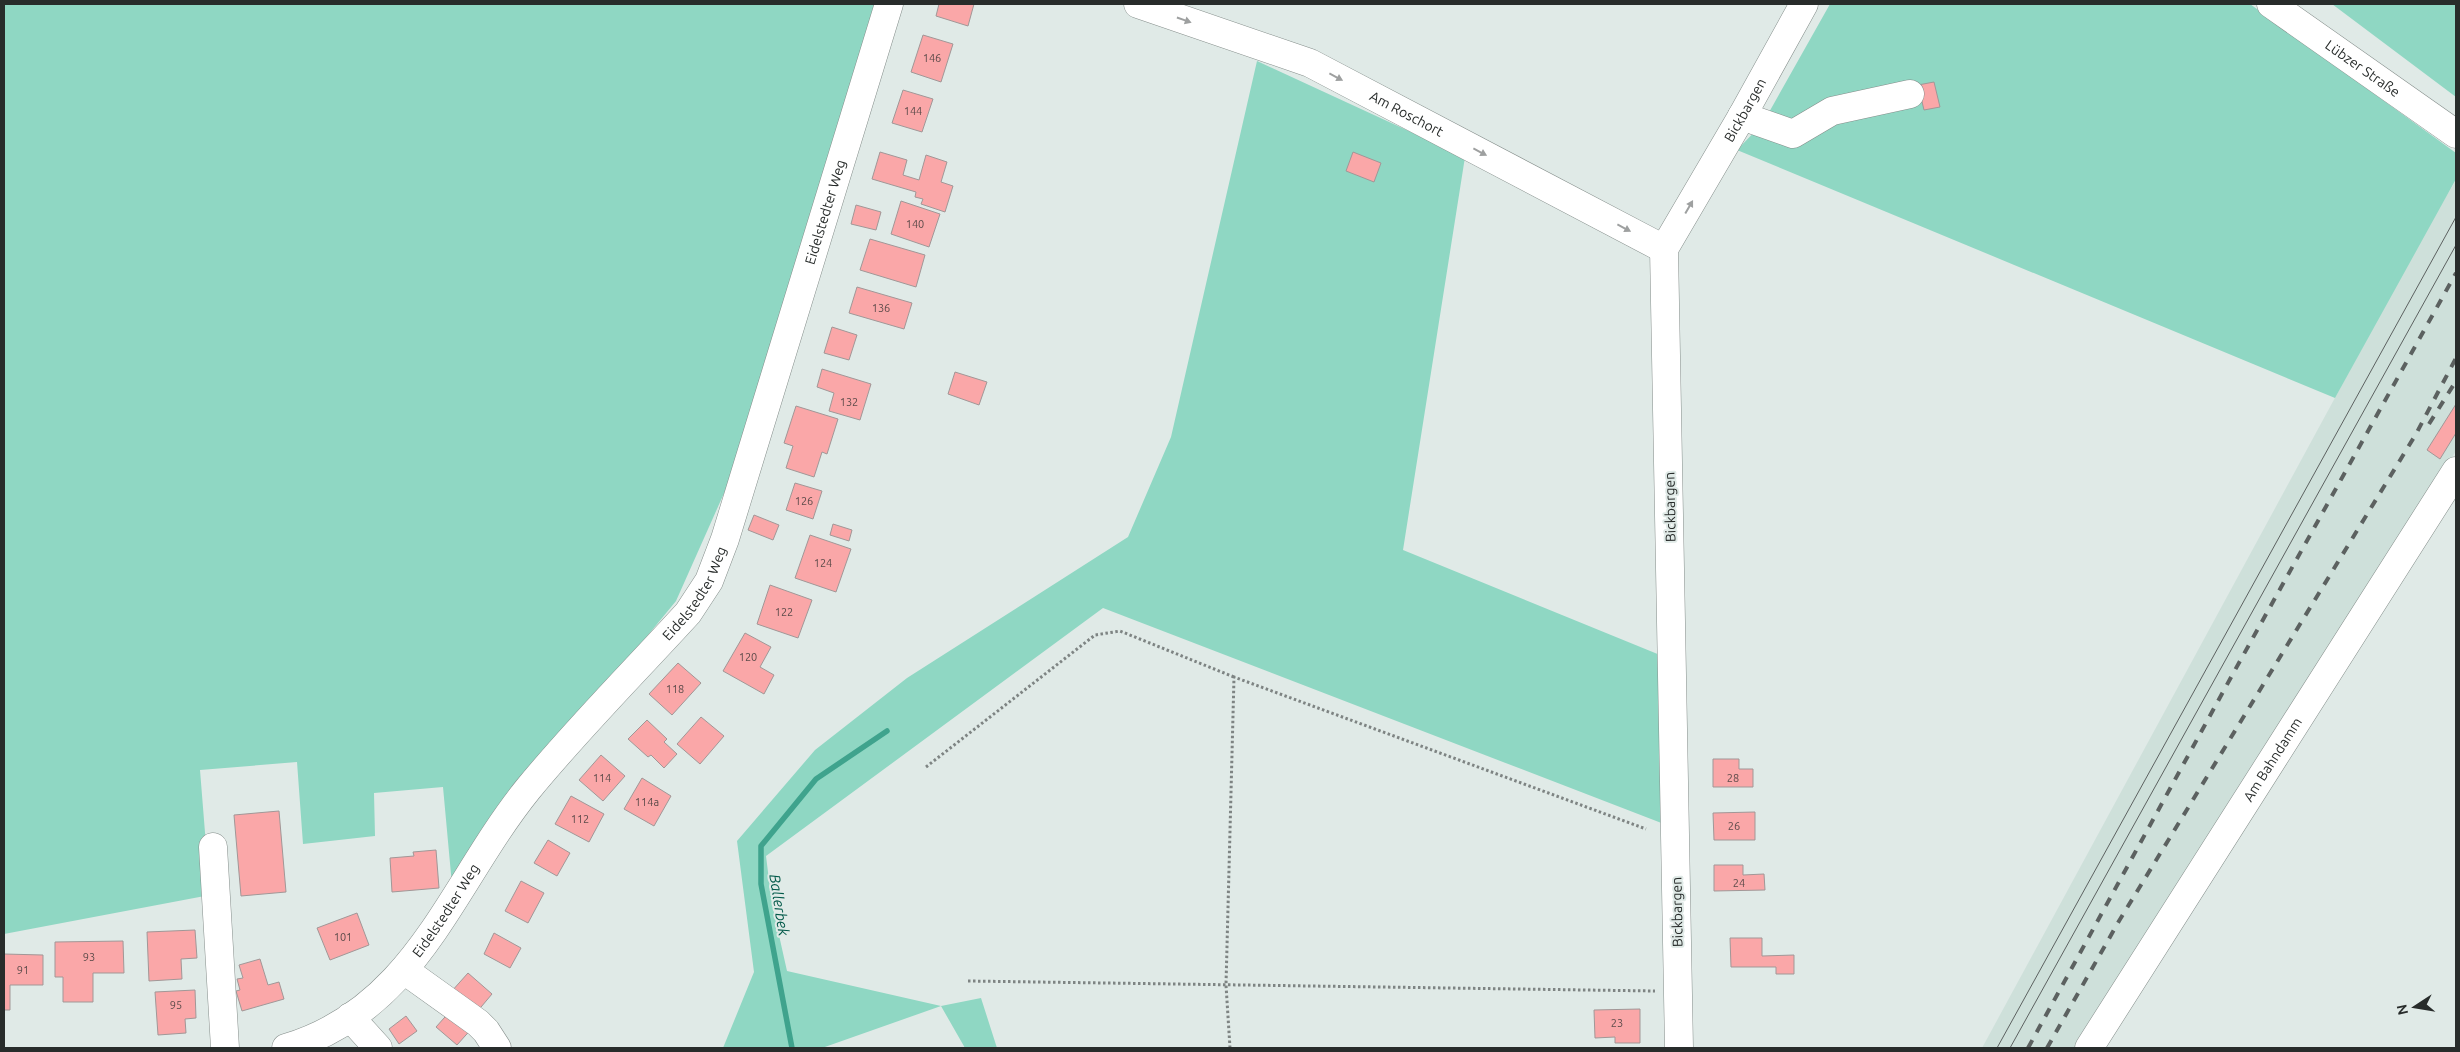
<svg xmlns="http://www.w3.org/2000/svg" width="2460" height="1052" font-family="Ubuntu,sans-serif">
  <style>
    .built { fill: #cee0da }
    .green { fill: #8fd7c3 }
    .lines { fill: none; stroke-linecap: round; stroke-linejoin: round }
    .stream { stroke: #3fa38d; stroke-width: 5.5 }
    .building { fill: #faa7a8; stroke: #a19797 }
    .minor-casing { stroke: #858e8b; stroke-width: 29 }
    .path { stroke: #7e8483; stroke-width: 3; stroke-dasharray: 2.5 2.5; stroke-linecap: butt }
    .minor { stroke: #fff; stroke-width: 28 }
    .tram { stroke: #5c6160; stroke-width: 1 }
    .rail { stroke: #5c6160; stroke-width: 4; stroke-dasharray: 9 9; stroke-linecap: butt }
    .oneway { fill: #9ea0a0 }
    .labels { text-anchor: middle; stroke-width: 4; stroke-linejoin: round; paint-order: stroke }
    .number-label { font-size: 11px; fill: #5c4b4a }
    .street-label { font-size: 14px; fill: #282c2b; stroke: #e0eae7 }
    .water-label { font-size: 15px; font-style: italic; fill: #035a4a; stroke: #e0eae7 }
  </style>
  <rect width="100%" height="100%" fill="#e0eae7"/>
  <!-- built -->
  <path class="built" d="M2456 180V451L2081 1048H1982L2425 232Z"/>
  <!-- green -->
  <path class="green" d="M4 4H876L729 482 676 601 570 730 452 885 443 787 374 793 375 836 303 844 297 762 200 770 210 895 4 934Z
    M1830 4H2250L2456 153V179L2335 398 1737 150 1763 123Z
    M2332 4H2456V97Z
    M1257 61 1465 157 1403 550 1660 655 1664 824 1103 608 766 856 772 904 787 971 941 1006 981 998 997 1048H965L941 1006 822 1048H723L754 972 737 841 815 750 907 678 1128 537 1171 437Z"/>
  <g class="lines">
    <!-- stream -->
    <path class="stream" d="M792 1048 761 884V846L816 779 887 731"/>
  </g>
  <!-- building -->
  <path class="building" d="M939 4H974L968 26 936 16Z
    M923 35 953 44 941 82 911 72Z
    M1934 82 1940 107 1924 110 1918 85Z
    M903 90 933 99 922 132 892 123Z
    M880 152 907 160 903 175 919 180 926 155 947 162 941 182 953 186 945 212 921 204 923 199 915 197 916 192 872 179Z
    M1353 152 1381 163 1374 182 1346 171Z
    M901 201 940 214 929 247 891 234Z
    M856 205 881 212 876 230 851 224Z
    M870 239 925 255 916 287 860 270Z
    M857 287 912 303 904 329 849 313Z
    M832 327 857 335 849 360 824 353Z
    M822 369 871 384 860 420 829 411 834 393 817 387Z
    M955 372 987 382 979 405 948 394Z
    M2456 404V433L2440 459 2427 450Z
    M796 406 838 419 827 454 822 452 814 477 786 468 793 446 784 443Z
    M795 483 822 491 813 519 786 510Z
    M754 515 779 525 773 540 748 530Z
    M833 524 852 530 849 541 830 535Z
    M810 535 851 549 836 592 795 578Z
    M770 585 812 600 798 638 757 624Z
    M745 633 771 647 760 667 774 675 764 694 723 671Z
    M678 663 701 683 672 715 649 694Z
    M701 717 724 736 700 764 677 744Z
    M647 720 667 739 664 742 677 754 664 768 651 755 648 757 628 739Z
    M601 755 625 776 603 801 579 780Z
    M1713 759H1739V769H1753V787H1713Z
    M642 778 671 796 654 826 624 809Z
    M571 796 604 814 589 842 555 824Z
    M279 811 286 892 241 896 234 815Z
    M1755 812V840H1714L1713 813Z
    M548 840 570 853 557 876 534 863Z
    M436 850 439 888 392 892 390 858 414 856 413 852Z
    M1714 865H1743V875L1764 874 1765 890 1714 891Z
    M521 881 544 893 528 923 505 911Z
    M357 913 369 945 330 960 317 928Z
    M195 930 197 958 181 959 182 979 149 981 147 932Z
    M494 933 521 948 510 968 484 954Z
    M1730 938H1762V956L1794 955V974H1776V967H1731Z
    M123 941 124 973H93V1002H63V977H55V942Z
    M4 954 43 955V985H10V1010H4Z
    M260 959 268 985 279 982 284 999 242 1011 236 991 240 990 237 979 243 978 239 965Z
    M468 973 492 994 476 1013 451 992Z
    M195 990 196 1018 185 1019 186 1033 158 1035 155 992Z
    M453 1008 474 1026 457 1045 436 1027Z
    M1640 1009V1043H1615V1037L1595 1038 1594 1010Z
    M406 1016 417 1031 399 1044 389 1029Z"/>
  <g class="lines">
    <defs>
      <g id="minor">
        <path id="s1" d="M1138 4 1310 63 1664 249"/>
        <path id="s2" d="M2271 4 2456 134"/>
        <path d="M1742 116 1793 134 1832 111 1910 94"/>
        <path d="M213 847 225 1048"/>
        <path d="M404 970 478 1023 486 1031 497 1048"/>
        <path d="M350 1017 378 1048"/>
        <path id="s3" d="M286 1048C417 1009 451 884 528 789 578 728 635 671 688 613L709 581 725 539 889 4"/>
        <path id="s4" d="M1679 1048 1664 249 1742 116 1804 4"/>
        <path id="s5" d="M2089 1048 2456 471"/>
      </g>
    </defs>
    <!-- minor casing -->
    <use href="#minor" class="minor-casing"/>
    <!-- path -->
    <path class="path" d="M926 767 1095 635 1120 631 1234 677
      M968 981 1655 991
      M1230 1048 1226 985 1234 677 1646 829"/>
    <!-- minor -->
    <use href="#minor" class="minor"/>
    <!-- tram -->
    <path class="tram" d="M1997 1048 2456 217
      M2010 1048 2456 245"/>
    <!-- rail -->
    <path class="rail" d="M2429 424 2456 381
      M2028 1048 2235 670 2456 273
      M2047 1048 2119 921 2416 434 2456 358"/>
  </g>
  <!-- one-way arrows -->
  <defs><path id="oneway-solid" d="M-6-.8H1V-3.2L6.5 0L1 3.2V.8H-6Z" transform="scale(1.25)"/></defs>
  <g class="oneway">
    <use href="#oneway-solid" transform="translate(1184 20) rotate(19)"/>
    <use href="#oneway-solid" transform="translate(1336 77) rotate(28)"/>
    <use href="#oneway-solid" transform="translate(1480 152) rotate(28)"/>
    <use href="#oneway-solid" transform="translate(1689 207) rotate(-60)"/>
    <use href="#oneway-solid" transform="translate(1624 228) rotate(28)"/>
  </g>
  <g class="labels">
    <!-- number labels -->
    <g class="number-label">
      <text x="932" y="62">146</text>
      <text x="913" y="115">144</text>
      <text x="915" y="228">140</text>
      <text x="881" y="312">136</text>
      <text x="849" y="406">132</text>
      <text x="804" y="505">126</text>
      <text x="823" y="567">124</text>
      <text x="784" y="616">122</text>
      <text x="748" y="661">120</text>
      <text x="675" y="693">118</text>
      <text x="602" y="782">114</text>
      <text x="1733" y="782">28</text>
      <text x="647" y="806">114a</text>
      <text x="580" y="823">112</text>
      <text x="1734" y="830">26</text>
      <text x="1739" y="887">24</text>
      <text x="343" y="941">101</text>
      <text x="89" y="961">93</text>
      <text x="23" y="974">91</text>
      <text x="176" y="1009">95</text>
      <text x="1617" y="1027">23</text>
    </g>
    <!-- street labels -->
    <g class="street-label">
      <text dy="5" stroke="none"><textPath href="#s2" startOffset="112">Lübzer Straße</textPath></text>
      <text dy="5" stroke="none"><textPath href="#s4" startOffset="960">Bickbargen</textPath></text>
      <text dy="5" stroke="none"><textPath href="#s1" startOffset="291">Am Roschort</textPath></text>
      <text dy="5" stroke="none"><textPath href="#s3" startOffset="1026">Eidelstedter Weg</textPath></text>
      <text transform="translate(1670 507) rotate(-91)" y="5">Bickbargen</text>
      <text dy="5" stroke="none"><textPath href="#s3" startOffset="621">Eidelstedter Weg</textPath></text>
      <text dy="5" stroke="none"><textPath href="#s5" startOffset="342">Am Bahndamm</textPath></text>
      <text dy="5" stroke="none"><textPath href="#s3" startOffset="216">Eidelstedter Weg</textPath></text>
      <text transform="translate(1677 912) rotate(-91)" y="5">Bickbargen</text>
    </g>
    <!-- water labels -->
    <g class="water-label">
      <text transform="translate(779 905) rotate(81)" y="5">Ballerbek</text>
    </g>
  </g>
  <!-- border -->
  <rect width="2460" height="1052" fill="none" stroke="#282c2b" stroke-width="10"/>
  <!-- north arrow -->
  <g transform="translate(2415 1007) rotate(258)" stroke="#e0eae7" stroke-width="4" paint-order="stroke">
  <path d="M0-4L9 19L0 12L-9 19Z" fill="#282c2b"/>
  <text y="-8" font-size="14" font-weight="bold" text-anchor="middle" fill="#282c2b">N</text>
  </g>
</svg>
